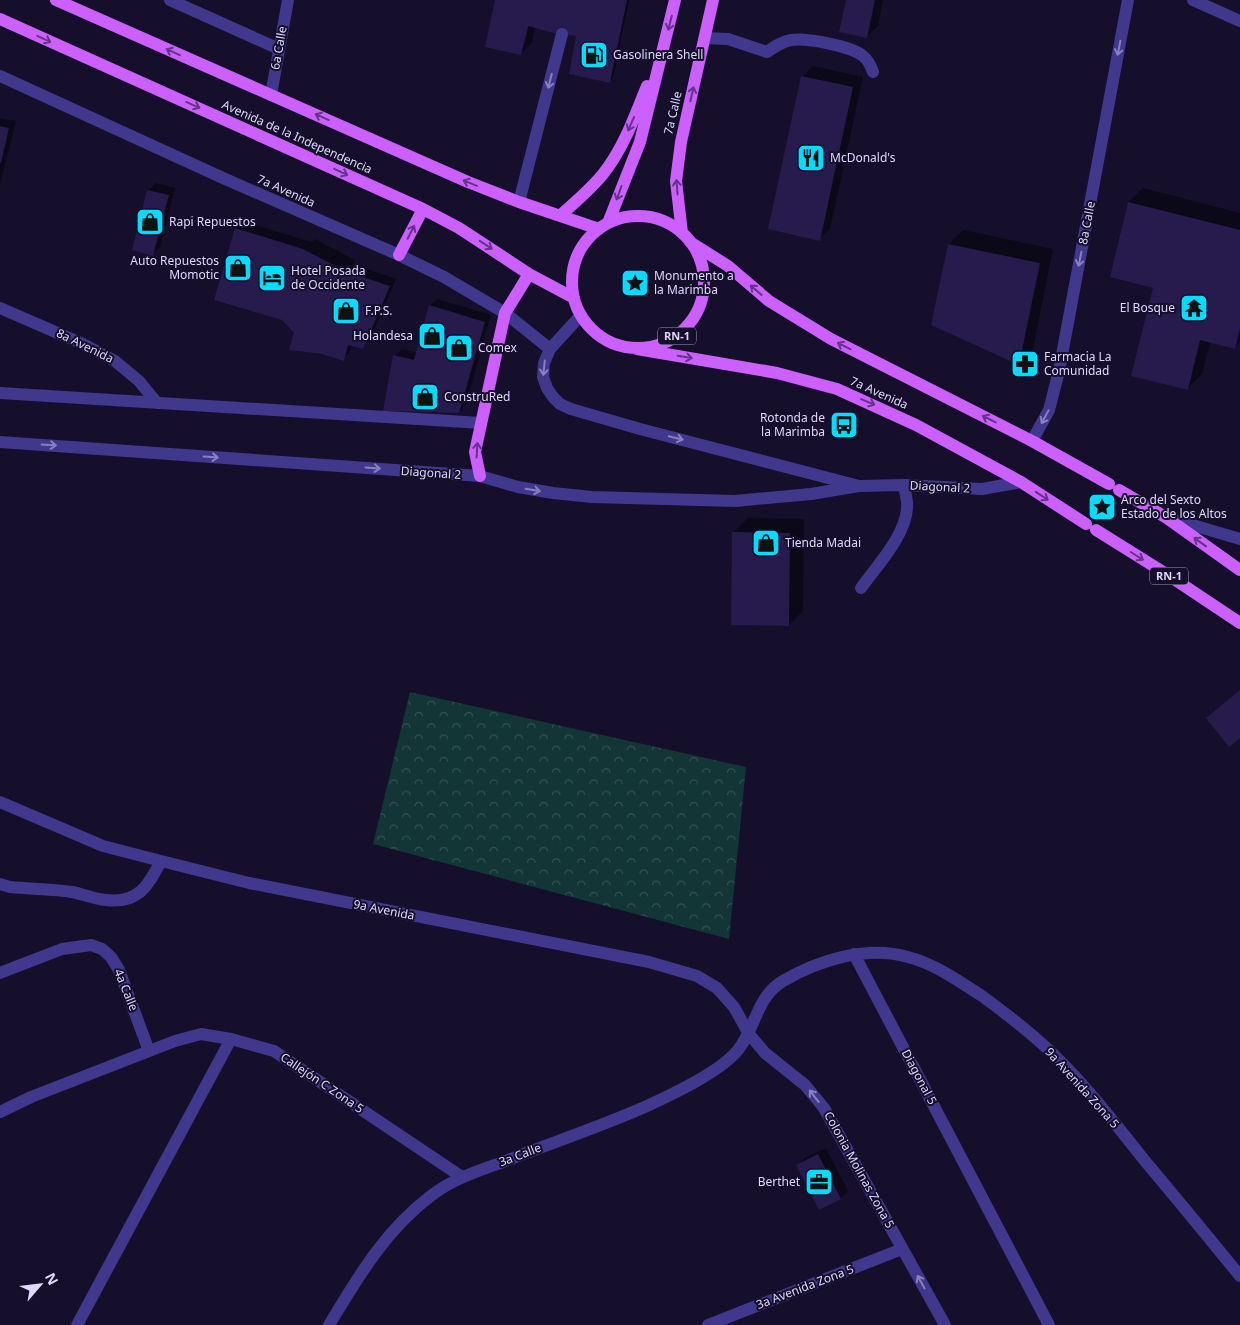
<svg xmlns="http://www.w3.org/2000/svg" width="1240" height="1325" font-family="'Noto Sans',sans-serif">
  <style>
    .forest { fill: url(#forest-crowns) }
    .shadow { fill: #0007 }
    .building { fill: #271a4d }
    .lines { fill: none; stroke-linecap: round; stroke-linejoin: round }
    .service { stroke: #40388c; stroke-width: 12 }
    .minor { stroke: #40388c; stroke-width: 12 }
    .tertiary { stroke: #40388c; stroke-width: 12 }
    .primary { stroke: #cb60ff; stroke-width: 12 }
    .oneway { stroke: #67338a }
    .oneway2 { stroke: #8880c0 }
    .labels { text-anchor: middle; stroke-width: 4; stroke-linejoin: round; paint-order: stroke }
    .shield { fill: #150f2b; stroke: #a29cbf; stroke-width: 1 }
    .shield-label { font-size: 11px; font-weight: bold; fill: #dfd9ff }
    .street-label { font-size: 12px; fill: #dfd9ff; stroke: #150f2b }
    .poi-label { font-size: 12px; fill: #dfd9ff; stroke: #150f2b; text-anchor: start }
  </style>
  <defs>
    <pattern id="forest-crowns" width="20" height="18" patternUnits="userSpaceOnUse" patternTransform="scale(1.25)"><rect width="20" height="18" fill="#123535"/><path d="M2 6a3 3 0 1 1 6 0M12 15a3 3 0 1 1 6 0" fill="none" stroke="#345253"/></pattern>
  </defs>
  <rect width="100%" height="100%" fill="#150f2b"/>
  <!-- forest -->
  <path class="forest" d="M410 692 746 767 729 939 373 844Z"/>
  <!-- shadow -->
  <path class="shadow" d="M497 0H532L523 43H525L534 0H629L613 78 610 81 578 35 535 26 532 43 521 54Z
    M848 0H883L878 26 867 36Z
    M813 66 863 77 830 229 819 239 802 77Z
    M0 118 16 121 0 184Z
    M156 183 175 188 160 247 153 254 149 190Z
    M1143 188 1240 213V342L1235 348 1210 342 1202 374 1188 388 1129 202Z
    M243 221 311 242 315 239 355 260 354 265 396 279 369 341 362 348 352 345 350 352 343 359 296 331 282 319 215 299 236 228Z
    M963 230 1053 249 1033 349 1019 363 949 244Z
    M437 299 491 315 466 404 459 412 395 356 402 349 418 353 430 306Z
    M748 518 804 519 803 611 789 625 734 532Z
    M826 1148 848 1191 841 1198 820 1209 798 1165 805 1158Z"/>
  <!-- building -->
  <path class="building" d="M495 0H627L610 83 569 74 576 36 558 34 528 26 521 55 485 47Z
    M846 0H875L867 38 839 32Z
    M801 76 853 87 820 241 768 229Z
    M0 126 9 128 1 163H0Z
    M147 190 169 195 153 256 132 250Z
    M1128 202 1240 230V329L1235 349 1200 340 1188 390 1131 376 1153 288 1110 277Z
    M235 228 303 249 345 271 390 286 363 349 348 345 344 361 322 354 289 350 294 332 282 320 214 300Z
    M948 244 1040 263 1019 365 931 325Z
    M429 305 485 322 459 413 383 411 393 355 414 360Z
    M732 532 790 533 789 626 731 625Z
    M1240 690V738L1229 747 1206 718Z
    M818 1154 841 1199 819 1210 796 1165Z"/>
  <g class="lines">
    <!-- service -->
    <path class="service" d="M170 0 279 49
      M705 38 728 39 767 52C774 47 781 42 791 40 807 38 851 46 863 56 868 60 871 66 873 72
      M519 202 562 34
      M861 588C876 567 906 535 907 508 908 501 905 493 904 485
      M77 1325 231 1039"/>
    <!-- minor -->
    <path class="minor" d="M0 76 223 178 399 255 444 277 505 313 550 349
      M271 95 288 0
      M0 308 83 344 115 361 139 381 157 403
      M581 315 550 349 544 363 543 377 547 388 553 397 560 404 571 409 640 429 859 486
      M0 393 481 423
      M1032 441 1049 410 1059 371 1128 0
      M0 802 103 846 161 861 249 883 649 962 697 976 717 988 734 1007 749 1034 765 1053 805 1085 824 1108 945 1325
      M0 884 10 887C30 889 51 889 72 892 83 894 94 899 106 900 138 904 148 886 161 861
      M854 954 1049 1325
      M0 973 62 949 91 945 102 949 111 957 119 970 149 1051
      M0 1112 31 1097 175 1041 201 1034 231 1039 274 1051 462 1177
      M329 1325C358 1277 386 1229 432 1195 454 1178 482 1170 508 1160 554 1142 602 1126 647 1106 673 1094 720 1072 738 1050 756 1028 756 997 783 981 819 960 867 945 908 957 935 964 959 981 982 996 1008 1015 1033 1034 1056 1057 1088 1088 1116 1125 1145 1161 1177 1199 1209 1238 1240 1276
      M708 1325 902 1249"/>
    <!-- tertiary -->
    <path class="tertiary" d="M1193 0 1240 21
      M0 442 480 476 518 487 553 493 592 497 735 501 811 494 859 486 904 485 982 489 1021 482
      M1169 518 1240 539"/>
    <!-- primary -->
    <path class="primary" d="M56 0 468 182 519 202 599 229
      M0 19 423 209 459 228 529 274 574 298
      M561 215C575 202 591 189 603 174 624 148 635 115 647 86
      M572 282a66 66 0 1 1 132 0a66 66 0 1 1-132 0Z
      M608 223 640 142 675 0
      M682 233 676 181 681 142 713 0
      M690 242 728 266 769 301 831 339 1032 441 1109 484
      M399 255 423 209
      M637 349 777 373 837 389 916 425 1021 482 1086 524
      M480 476 475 452 505 313 529 274
      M1119 490 1167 518 1240 570
      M1096 530 1168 575 1240 623"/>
  </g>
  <!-- one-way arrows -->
  <defs><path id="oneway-shaft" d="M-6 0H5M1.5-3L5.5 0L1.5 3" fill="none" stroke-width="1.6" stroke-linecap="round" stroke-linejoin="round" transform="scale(1.25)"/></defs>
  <g class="oneway">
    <use href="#oneway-shaft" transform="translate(670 23) rotate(104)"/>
    <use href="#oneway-shaft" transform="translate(44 39) rotate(25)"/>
    <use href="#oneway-shaft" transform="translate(173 52) rotate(-156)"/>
    <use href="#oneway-shaft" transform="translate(692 94) rotate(-77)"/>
    <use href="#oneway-shaft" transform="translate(193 105) rotate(24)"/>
    <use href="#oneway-shaft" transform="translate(322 117) rotate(-156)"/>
    <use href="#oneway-shaft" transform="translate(631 124) rotate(114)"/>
    <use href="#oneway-shaft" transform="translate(341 172) rotate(25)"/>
    <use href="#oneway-shaft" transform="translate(470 183) rotate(-158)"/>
    <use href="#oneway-shaft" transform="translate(677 187) rotate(-94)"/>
    <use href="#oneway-shaft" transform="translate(619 193) rotate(110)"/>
    <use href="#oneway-shaft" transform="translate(411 232) rotate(-63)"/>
    <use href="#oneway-shaft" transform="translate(486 245) rotate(33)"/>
    <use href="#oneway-shaft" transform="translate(756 290) rotate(-139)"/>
    <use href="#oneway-shaft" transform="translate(844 346) rotate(-153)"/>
    <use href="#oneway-shaft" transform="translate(685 357) rotate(10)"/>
    <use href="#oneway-shaft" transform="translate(868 402) rotate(23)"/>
    <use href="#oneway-shaft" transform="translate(989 419) rotate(-153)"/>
    <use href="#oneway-shaft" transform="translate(477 450) rotate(-87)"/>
    <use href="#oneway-shaft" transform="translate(1042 496) rotate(33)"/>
    <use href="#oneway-shaft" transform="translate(1200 542) rotate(-144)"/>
    <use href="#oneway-shaft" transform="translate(1137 556) rotate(32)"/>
  </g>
  <g class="oneway2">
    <use href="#oneway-shaft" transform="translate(1119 48) rotate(101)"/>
    <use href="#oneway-shaft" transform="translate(550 81) rotate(104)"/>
    <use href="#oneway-shaft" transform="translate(1080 259) rotate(101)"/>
    <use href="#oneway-shaft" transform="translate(544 368) rotate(96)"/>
    <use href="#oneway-shaft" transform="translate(1045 417) rotate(118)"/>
    <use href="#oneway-shaft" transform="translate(676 438) rotate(14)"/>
    <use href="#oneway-shaft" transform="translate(49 445) rotate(3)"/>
    <use href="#oneway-shaft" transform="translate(211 457) rotate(4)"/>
    <use href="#oneway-shaft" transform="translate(373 468) rotate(4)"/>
    <use href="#oneway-shaft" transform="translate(533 490) rotate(10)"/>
    <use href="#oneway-shaft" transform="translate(814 1096) rotate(-128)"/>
    <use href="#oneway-shaft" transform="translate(921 1282) rotate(-119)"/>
  </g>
  <!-- icons -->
  <defs>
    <symbol id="fuel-square" viewBox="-11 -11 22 22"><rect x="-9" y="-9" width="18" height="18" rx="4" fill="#05daff" stroke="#150f2b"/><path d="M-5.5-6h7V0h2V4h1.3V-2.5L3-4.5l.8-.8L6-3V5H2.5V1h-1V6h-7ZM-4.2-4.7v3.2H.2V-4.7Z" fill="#111"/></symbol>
    <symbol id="restaurant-square" viewBox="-11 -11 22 22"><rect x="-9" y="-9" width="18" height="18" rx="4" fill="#05daff" stroke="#150f2b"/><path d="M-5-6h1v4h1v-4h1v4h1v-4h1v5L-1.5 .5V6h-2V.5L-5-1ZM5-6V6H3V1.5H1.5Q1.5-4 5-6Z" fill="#111"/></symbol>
    <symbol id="shop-square" viewBox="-11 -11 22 22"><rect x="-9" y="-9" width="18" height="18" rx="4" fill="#05daff" stroke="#150f2b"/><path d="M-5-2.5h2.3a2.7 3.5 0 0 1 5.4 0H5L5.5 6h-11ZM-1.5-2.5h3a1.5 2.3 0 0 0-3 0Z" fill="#111"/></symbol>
    <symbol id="hotel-square" viewBox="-11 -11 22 22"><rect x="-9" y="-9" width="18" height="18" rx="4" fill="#05daff" stroke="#150f2b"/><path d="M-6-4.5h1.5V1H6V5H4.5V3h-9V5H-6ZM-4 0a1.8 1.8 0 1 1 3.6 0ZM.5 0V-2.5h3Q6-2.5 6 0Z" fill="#111"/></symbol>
    <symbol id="sight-square" viewBox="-11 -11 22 22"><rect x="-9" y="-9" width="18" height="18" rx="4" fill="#05daff" stroke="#150f2b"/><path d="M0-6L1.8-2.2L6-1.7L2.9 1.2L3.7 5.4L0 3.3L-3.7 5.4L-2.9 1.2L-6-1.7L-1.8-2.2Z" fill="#111"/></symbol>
    <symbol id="temple-square" viewBox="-11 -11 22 22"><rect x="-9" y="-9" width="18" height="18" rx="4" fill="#05daff" stroke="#150f2b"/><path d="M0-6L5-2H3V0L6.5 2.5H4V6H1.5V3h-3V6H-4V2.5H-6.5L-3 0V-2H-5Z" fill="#111"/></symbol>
    <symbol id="pharmacy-square" viewBox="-11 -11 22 22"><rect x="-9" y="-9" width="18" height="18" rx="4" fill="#05daff" stroke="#150f2b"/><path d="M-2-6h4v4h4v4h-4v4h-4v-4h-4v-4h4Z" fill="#111"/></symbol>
    <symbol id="bus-square" viewBox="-11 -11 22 22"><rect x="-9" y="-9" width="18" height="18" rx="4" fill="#05daff" stroke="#150f2b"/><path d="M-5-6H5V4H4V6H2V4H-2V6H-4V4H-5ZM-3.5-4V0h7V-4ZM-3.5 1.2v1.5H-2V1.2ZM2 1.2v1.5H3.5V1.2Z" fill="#111"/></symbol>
    <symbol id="office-square" viewBox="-11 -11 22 22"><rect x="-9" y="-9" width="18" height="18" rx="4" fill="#05daff" stroke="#150f2b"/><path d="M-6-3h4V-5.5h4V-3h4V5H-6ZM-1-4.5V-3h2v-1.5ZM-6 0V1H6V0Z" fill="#111"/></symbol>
  </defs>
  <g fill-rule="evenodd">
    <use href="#fuel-square" x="578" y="39" width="32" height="32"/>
    <use href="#restaurant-square" x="795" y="142" width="32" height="32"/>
    <use href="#shop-square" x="134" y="206" width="32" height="32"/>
    <use href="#shop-square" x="222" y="252" width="32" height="32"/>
    <use href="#hotel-square" x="256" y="262" width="32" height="32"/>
    <use href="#sight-square" x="619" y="267" width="32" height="32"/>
    <use href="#temple-square" x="1178" y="292" width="32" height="32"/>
    <use href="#shop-square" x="330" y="295" width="32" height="32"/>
    <use href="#shop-square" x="416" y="320" width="32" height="32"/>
    <use href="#shop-square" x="443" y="332" width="32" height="32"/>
    <use href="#pharmacy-square" x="1009" y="348" width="32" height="32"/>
    <use href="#shop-square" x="409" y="381" width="32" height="32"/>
    <use href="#bus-square" x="828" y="409" width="32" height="32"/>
    <use href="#sight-square" x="1086" y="491" width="32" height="32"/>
    <use href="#shop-square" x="750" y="527" width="32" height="32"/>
    <use href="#office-square" x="803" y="1166" width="32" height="32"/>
  </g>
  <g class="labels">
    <!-- shield labels -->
    <g class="shield">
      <rect x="658" y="327.5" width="38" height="17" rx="4"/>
      <rect x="1150" y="567.5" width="38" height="17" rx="4"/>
    </g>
    <g class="shield-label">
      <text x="677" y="340">RN-1</text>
      <text x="1169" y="580">RN-1</text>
    </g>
    <!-- street labels -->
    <g class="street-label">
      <text transform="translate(279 48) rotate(-80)" y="4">6a Calle</text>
      <text transform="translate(673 113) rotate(-77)" y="4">7a Calle</text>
      <text transform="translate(297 137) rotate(24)" y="4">Avenida de la Independencia</text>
      <text transform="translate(286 191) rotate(24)" y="4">7a Avenida</text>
      <text transform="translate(1087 223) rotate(-79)" y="4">8a Calle</text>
      <text transform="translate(85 346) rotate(26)" y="4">8a Avenida</text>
      <text transform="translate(879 393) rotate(24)" y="4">7a Avenida</text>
      <text transform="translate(431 473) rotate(4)" y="4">Diagonal 2</text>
      <text transform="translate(940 487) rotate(3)" y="4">Diagonal 2</text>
      <text transform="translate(384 910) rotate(11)" y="4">9a Avenida</text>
      <text transform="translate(126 990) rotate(68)" y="4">4a Calle</text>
      <text transform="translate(919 1077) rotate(62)" y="4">Diagonal 5</text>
      <text transform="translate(322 1083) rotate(34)" y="4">Callejón C Zona 5</text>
      <text transform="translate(1082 1088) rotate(48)" y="4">9a Avenida Zona 5</text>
      <text transform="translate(520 1155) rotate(-21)" y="4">3a Calle</text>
      <text transform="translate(859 1170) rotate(61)" y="4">Colonia Molinas Zona 5</text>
      <text transform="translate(805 1287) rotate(-21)" y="4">3a Avenida Zona 5</text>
    </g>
    <!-- poi labels -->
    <g class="poi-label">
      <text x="613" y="59">Gasolinera Shell</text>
      <text x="830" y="162">McDonald's</text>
      <text x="169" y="226">Rapi Repuestos</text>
      <text x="219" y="265" text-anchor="end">Auto Repuestos<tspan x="219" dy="14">Momotic</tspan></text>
      <text x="291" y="275">Hotel Posada<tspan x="291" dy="14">de Occidente</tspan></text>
      <text x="654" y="280">Monumento a<tspan x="654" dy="14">la Marimba</tspan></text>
      <text x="1175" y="312" text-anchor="end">El Bosque</text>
      <text x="365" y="315">F.P.S.</text>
      <text x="413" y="340" text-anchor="end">Holandesa</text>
      <text x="478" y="352">Comex</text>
      <text x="1044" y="361">Farmacia La<tspan x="1044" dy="14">Comunidad</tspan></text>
      <text x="444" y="401">ConstruRed</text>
      <text x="825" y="422" text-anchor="end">Rotonda de<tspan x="825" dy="14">la Marimba</tspan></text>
      <text x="1121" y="504">Arco del Sexto<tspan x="1121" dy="14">Estado de los Altos</tspan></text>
      <text x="785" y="547">Tienda Madai</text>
      <text x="800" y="1186" text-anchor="end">Berthet</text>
    </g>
  </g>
  <!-- north arrow -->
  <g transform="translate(40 1285) rotate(62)" stroke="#150f2b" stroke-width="4" paint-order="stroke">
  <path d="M0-4L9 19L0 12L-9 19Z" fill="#dfd9ff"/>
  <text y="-8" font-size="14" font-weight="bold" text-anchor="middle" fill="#dfd9ff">N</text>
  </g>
</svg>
